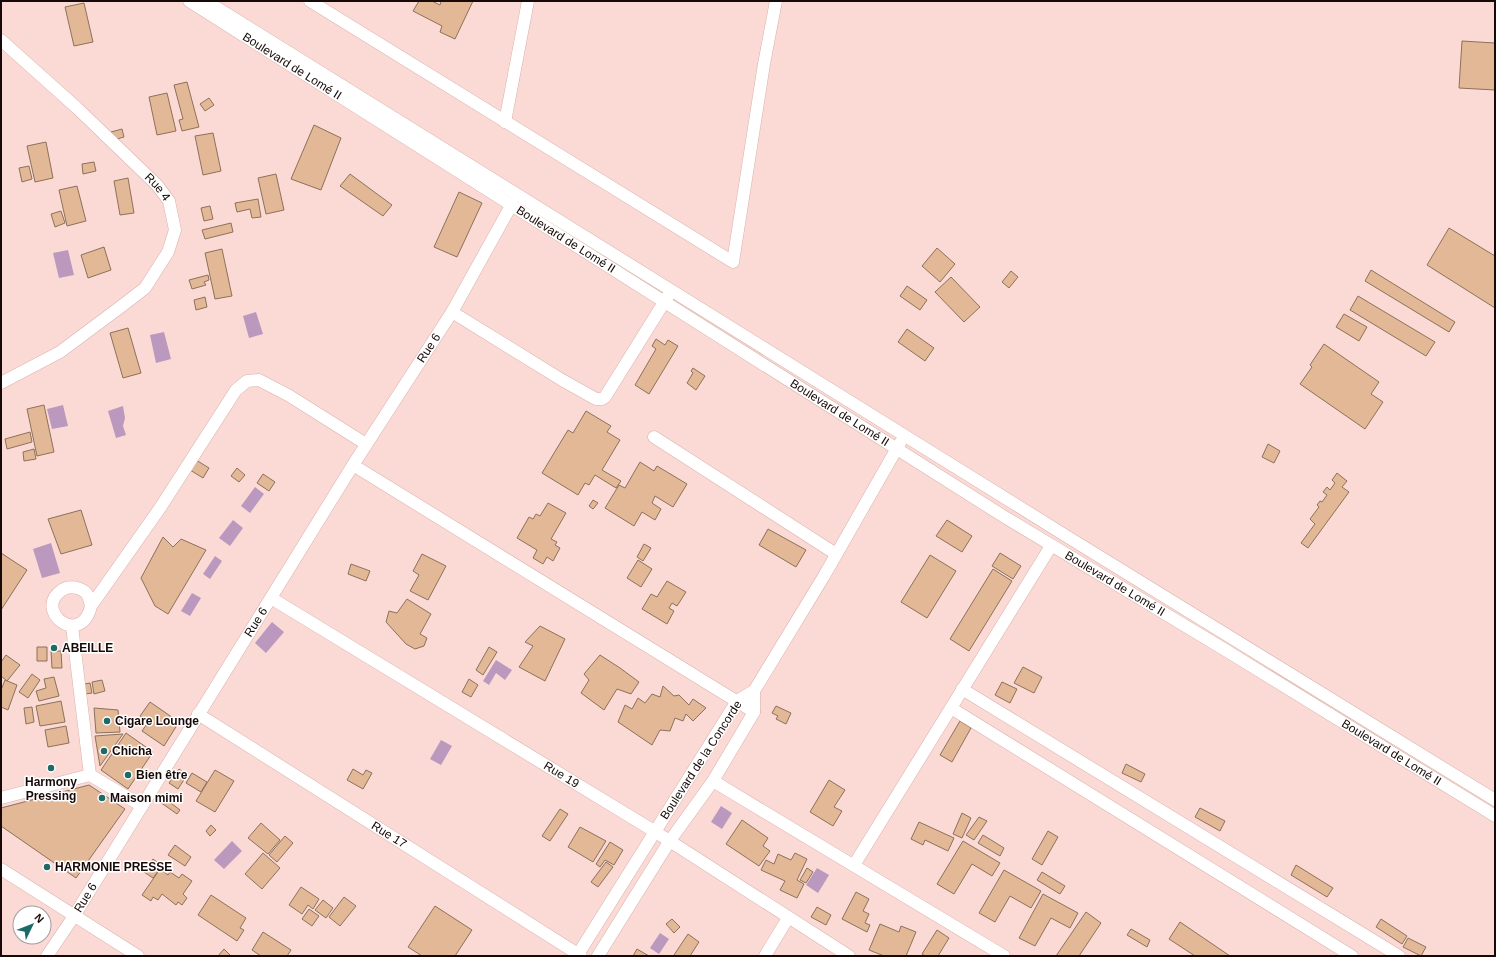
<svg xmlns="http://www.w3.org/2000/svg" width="1496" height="957" font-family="Helvetica,sans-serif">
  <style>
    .water { fill: #bb98be }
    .building { fill: #e2b896; stroke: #8c715b }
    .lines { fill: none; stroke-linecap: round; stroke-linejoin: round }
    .street-casing { stroke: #d9b1ab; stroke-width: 13 }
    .street { stroke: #fff; stroke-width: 12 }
    .poi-dot { fill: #1e6a67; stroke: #fff; stroke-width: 1.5 }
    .labels { text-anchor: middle; stroke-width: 3; stroke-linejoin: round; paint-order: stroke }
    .street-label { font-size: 12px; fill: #160907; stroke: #fff }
    .poi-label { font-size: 12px; font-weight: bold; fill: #160907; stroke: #fff; text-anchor: start }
  </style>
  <rect width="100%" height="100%" fill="#fbdad5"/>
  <!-- water -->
  <path class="water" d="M68 250 74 275 59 278 53 253Z
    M256 312 263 334 249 338 243 316Z
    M164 332 171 359 156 363 150 335Z
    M63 405 68 426 52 429 47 409Z
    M123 406 125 418 123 426 126 435 116 438 108 411Z
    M255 487 264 494 250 513 241 506Z
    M233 520 243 528 230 546 219 538Z
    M51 543 60 573 42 578 33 549Z
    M215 556 222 561 210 579 203 574Z
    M192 593 201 598 190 616 181 611Z
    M272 622 284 632 266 653 255 643Z
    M496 660 512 670 505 680 496 673 489 685 483 681Z
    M441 740 452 746 441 765 430 759Z
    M721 806 732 813 722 829 711 822Z
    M232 841 242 851 224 869 214 860Z
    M817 868 829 875 818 893 806 885Z
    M660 933 669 939 659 954 650 948Z"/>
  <!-- building -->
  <path class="building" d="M419 1H432L440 5 441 1H473L455 39 440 32 442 26 413 11Z
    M84 3 93 42 74 46 65 7Z
    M1462 41 1495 43V90L1459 88Z
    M187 82 199 127 182 131 179 120 183 119 174 85Z
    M167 93 176 131 157 135 149 97Z
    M209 98 214 105 205 111 200 104Z
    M314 125 341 138 321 190 291 179Z
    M122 129 124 137 113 140 111 132Z
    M213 133 221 171 203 175 195 136Z
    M46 142 53 178 35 182 27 146Z
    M94 162 96 171 83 174 82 164Z
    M29 166 32 179 22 182 19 168Z
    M276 174 284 210 266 214 258 178Z
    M350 174 392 205 383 216 340 186Z
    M128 178 134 213 120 215 114 181Z
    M77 186 86 221 67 226 59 190Z
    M459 192 482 203 457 257 434 247Z
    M258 199 261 217 252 218 250 209 237 212 235 203Z
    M210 206 213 219 204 221 201 208Z
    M61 211 65 223 55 227 51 214Z
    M231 223 233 232 205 239 202 230Z
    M1449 228 1495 256V308L1427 265Z
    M104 247 111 270 88 278 81 255Z
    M937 248 955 264 940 282 922 266Z
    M222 249 232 296 215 299 205 253Z
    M1371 270 1455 322 1449 332 1365 281Z
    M1011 271 1018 277 1009 288 1002 282Z
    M208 275 209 280 204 282 206 285 192 289 189 280Z
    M951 277 980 307 964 322 935 292Z
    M907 286 927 300 920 310 900 296Z
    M1358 296 1435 342 1426 356 1350 310Z
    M205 297 207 307 196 310 194 300Z
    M1344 314 1367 327 1359 341 1336 327Z
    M128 328 141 373 123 378 110 333Z
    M907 329 934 348 925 361 898 342Z
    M656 339 665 345 668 340 678 346 649 394 635 385 656 349 652 346Z
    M1324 344 1379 382 1371 394 1383 402 1365 429 1300 384 1312 367 1310 365Z
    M693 368 705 376 696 390 687 383 693 373 691 371Z
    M44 405 54 452 37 456 27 409Z
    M586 411 611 426 607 432 620 440 602 470 621 481 616 488 595 475 589 485 585 483 578 495 542 473 568 430 573 433Z
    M30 432 32 442 7 449 5 439Z
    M1268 444 1280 451 1274 463 1262 457Z
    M34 449 36 459 24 461 23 452Z
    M196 460 209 468 203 478 190 470Z
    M640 462 654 471 657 466 687 484 673 507 655 496 652 503 661 509 655 520 642 512 634 526 605 508 619 485 625 488Z
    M237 468 245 475 239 482 231 476Z
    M1337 473 1347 481 1342 487 1349 492 1308 548 1301 543 1315 524 1310 519 1319 507 1317 505 1320 501 1322 502 1327 495 1323 492 1327 487 1330 490 1335 483 1332 480Z
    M263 474 275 482 269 491 257 483Z
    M593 500 598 503 593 509 589 506Z
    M548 503 566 513 551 539 557 542 555 545 560 548 553 561 547 557 543 564 533 558 537 550 517 538 529 517 533 519 536 514 540 516Z
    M81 510 92 545 61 554 48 519Z
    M947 520 972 536 962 552 936 536Z
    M768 529 806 550 796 567 759 545Z
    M163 537 173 547 181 539 206 550 168 614 155 606 141 578Z
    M644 544 651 548 643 561 637 557Z
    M1 553 27 570 1 610Z
    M1000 553 1021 566 1013 579 992 566Z
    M422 554 446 566 428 600 410 591 419 575 413 571Z
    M930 555 956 571 927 618 901 602Z
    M638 560 652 569 641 587 627 578Z
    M351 564 370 571 366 581 348 574Z
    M993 569 1012 581 969 651 950 639Z
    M667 581 686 592 677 606 672 603 669 608 674 611 667 624 642 609 651 594 657 597Z
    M407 599 431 614 420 634 427 638 424 646 415 649 406 644 386 622 389 611 397 613Z
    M540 626 565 639 545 681 519 667 533 646 525 642Z
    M37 647H47V661H37Z
    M489 647 497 652 483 675 476 670Z
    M51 651H61L62 668H52Z
    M6 655 20 665 7 681 1 676V662Z
    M600 655 620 668 639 682 631 694 617 689 604 710 581 693 589 680 584 674Z
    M1023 667 1042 677 1034 693 1014 683Z
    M32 674 40 680 28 698 19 692Z
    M54 677 59 696 39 701 36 691 46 688 44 679Z
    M469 679 478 685 471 697 462 692Z
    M5 680 17 685 8 710 1 707V690Z
    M102 680 105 691 94 694 92 682Z
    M1002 682 1017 689 1010 703 995 695Z
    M90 683 92 693 85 694 84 684Z
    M663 686 674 696 679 695 689 705 693 699 706 708 693 721 686 714 683 721 675 718 670 731 660 730 652 745 618 722 625 705 632 709 638 698 645 703 652 694 660 697Z
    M61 701 65 722 40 726 36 706Z
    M150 702 179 722 164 746 142 731 149 721 140 716Z
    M776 706 791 713 786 724 776 719 778 716 772 713Z
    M32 707 34 722 26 724 24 708Z
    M94 708 118 710 120 732 96 733Z
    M960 721 971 728 952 762 940 755Z
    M66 726 69 743 48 747 45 730Z
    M126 733 153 752 128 789 101 770Z
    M123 734 100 766 95 736Z
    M1126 764 1145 774 1141 782 1122 773Z
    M179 769 187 775 178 789 169 783Z
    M353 769 363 775 366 770 372 773 363 789 347 780Z
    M215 770 234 781 215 812 196 801Z
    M192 773 207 782 201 792 186 783Z
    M829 780 845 790 834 807 842 811 833 826 810 812Z
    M89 785 125 809 76 878 1 826V808Z
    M163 797 180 810 177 814 160 802Z
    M1200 808 1225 821 1220 831 1195 817Z
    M560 809 568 814 550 841 542 836Z
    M962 813 971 818 962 838 953 834Z
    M979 817 987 821 974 840 966 835Z
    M742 820 768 838 763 846 770 851 759 866 726 844Z
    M919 822 954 838 948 851 925 840 923 845 911 839Z
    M261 823 280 840 268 854 248 838Z
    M211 825 216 830 210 836 206 831Z
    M580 827 606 841 593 862 568 847Z
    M1048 831 1058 837 1042 865 1032 859Z
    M983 835 1004 848 1000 856 978 843Z
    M285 836 293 843 277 862 269 855Z
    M963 841 1000 863 992 876 972 864 954 894 937 884Z
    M610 842 623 850 614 865 605 860 600 867 596 864Z
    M175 845 191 857 185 866 168 855Z
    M263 853 280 868 262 889 245 874Z
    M795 853 807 859 797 880 804 884 797 898 780 890 785 881 761 870 766 860 774 864 778 854 791 860Z
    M153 859 162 866 153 878 144 872Z
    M606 862 613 867 598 887 591 882Z
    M1296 865 1333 888 1327 897 1291 875Z
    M807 868 813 872 806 883 800 880Z
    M160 869 168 875 170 872 179 878 182 874 192 881 183 894 187 898 182 905 178 902 176 905 162 894 158 900 153 897 151 901 142 895Z
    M1004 870 1041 891 1031 908 1010 896 995 922 979 913Z
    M1042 872 1065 886 1060 894 1037 880Z
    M301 887 319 899 313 909 308 905 302 914 289 905Z
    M856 892 869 899 863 911 869 914 865 923 870 925 867 932 842 919Z
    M1043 894 1078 913 1070 928 1051 918 1035 946 1019 938Z
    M211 895 246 918 240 928 244 930 237 941 198 915Z
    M344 897 356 906 340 926 329 917Z
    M323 900 333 908 326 918 315 910Z
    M435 906 472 930 455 956H422L408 947Z
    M817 907 831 915 826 925 811 917Z
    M309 909 319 916 312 926 302 919Z
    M1086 912 1101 923 1079 956H1056Z
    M672 919 680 927 674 933 666 924Z
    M1381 919 1407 936 1402 944 1376 927Z
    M1180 922 1230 956H1195L1169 939Z
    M880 924 899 932 901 926 916 932 906 956H884L869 950Z
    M1131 929 1150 940 1147 947 1127 935Z
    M937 930 949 938 938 956H925L922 954Z
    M263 932 291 950 287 956H261L252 950Z
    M688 934 699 942 690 956H675L674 955Z
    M1408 938 1426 947 1421 956 1403 947Z
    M224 949 231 956H218Z
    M637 949 649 956H633Z"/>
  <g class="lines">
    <defs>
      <g id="street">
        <path id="s1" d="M189 1 1003 516 1227 651 1495 816"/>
        <path d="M206 1 1071 539 1495 800"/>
        <path d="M310 1 733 262 764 64 776 1"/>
        <path id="s2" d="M1 40 77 108 157 185 169 201 175 230 168 252 145 288 123 305 60 352 1 383"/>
        <path d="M505 122 528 1"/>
        <path d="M452 312 562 380 596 399H602L605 397 668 296"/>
        <path d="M654 437 836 554"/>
        <path d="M353 465 754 712"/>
        <path id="s3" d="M271 598 654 831 849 956"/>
        <path d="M91 606C90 603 89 597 87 594 81 587 69 585 62 590 32 610 81 649 91 606L160 508 236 390 247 381 259 380 288 395 366 444"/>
        <path d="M72 626 90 775"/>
        <path d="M962 689 1399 956"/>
        <path d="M951 708 1352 956"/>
        <path id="s4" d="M198 714 581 956"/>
        <path d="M713 781 1004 956"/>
        <path d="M1 798 90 775 142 806"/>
        <path d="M854 865 1051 546"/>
        <path d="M1 869 138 956"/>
        <path id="s5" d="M47 956 74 916 353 465 452 312 512 204"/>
        <path d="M577 956 737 701 754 691 824 576 900 443"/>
        <path d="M598 956 669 842 713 781 754 712V691"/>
        <path d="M765 956 788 918"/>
      </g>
    </defs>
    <!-- street casing -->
    <use href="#street" class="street-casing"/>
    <!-- street -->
    <use href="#street" class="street"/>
  </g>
  <!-- markers -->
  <g class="poi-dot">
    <circle cx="54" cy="648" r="4"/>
    <circle cx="107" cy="721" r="4"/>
    <circle cx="104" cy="751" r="4"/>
    <circle cx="51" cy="768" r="4"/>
    <circle cx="128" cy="775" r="4"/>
    <circle cx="102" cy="798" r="4"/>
    <circle cx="47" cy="867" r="4"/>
  </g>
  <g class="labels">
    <!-- street labels -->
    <g class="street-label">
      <text dy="4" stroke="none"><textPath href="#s1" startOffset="122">Boulevard de Lomé II</textPath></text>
      <text dy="4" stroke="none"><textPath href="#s2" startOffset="215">Rue 4</textPath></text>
      <text dy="4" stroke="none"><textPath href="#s1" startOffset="446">Boulevard de Lomé II</textPath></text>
      <text dy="4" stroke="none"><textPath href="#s5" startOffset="718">Rue 6</textPath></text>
      <text dy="4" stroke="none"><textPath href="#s1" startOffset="770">Boulevard de Lomé II</textPath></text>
      <text dy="4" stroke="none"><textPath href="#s1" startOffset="1094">Boulevard de Lomé II</textPath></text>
      <text dy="4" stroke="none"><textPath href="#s5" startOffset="394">Rue 6</textPath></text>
      <text dy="4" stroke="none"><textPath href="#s1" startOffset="1418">Boulevard de Lomé II</textPath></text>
      <text transform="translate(701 760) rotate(-57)" y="4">Boulevard de la Concorde</text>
      <text dy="4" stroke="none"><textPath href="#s3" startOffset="340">Rue 19</textPath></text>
      <text dy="4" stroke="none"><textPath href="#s4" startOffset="226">Rue 17</textPath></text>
      <text dy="4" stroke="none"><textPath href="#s5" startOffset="70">Rue 6</textPath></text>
    </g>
    <!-- poi labels -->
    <g class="poi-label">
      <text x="62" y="652">ABEILLE</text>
      <text x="115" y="725">Cigare Lounge</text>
      <text x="112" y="755">Chicha</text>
      <text x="136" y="779">Bien être</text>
      <text x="51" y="786" text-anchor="middle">Harmony<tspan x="51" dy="14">Pressing</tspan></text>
      <text x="110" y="802">Maison mimi</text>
      <text x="55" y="871">HARMONIE PRESSE</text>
    </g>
  </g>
  <!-- border -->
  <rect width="1496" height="957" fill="none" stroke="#160907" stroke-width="4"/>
  <!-- north arrow -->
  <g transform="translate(32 925) rotate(47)"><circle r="19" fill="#ffffff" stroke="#a29d9c"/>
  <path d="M0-3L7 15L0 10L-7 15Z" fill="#1e6a67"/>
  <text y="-6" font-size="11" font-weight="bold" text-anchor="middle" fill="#160907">N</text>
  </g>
</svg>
